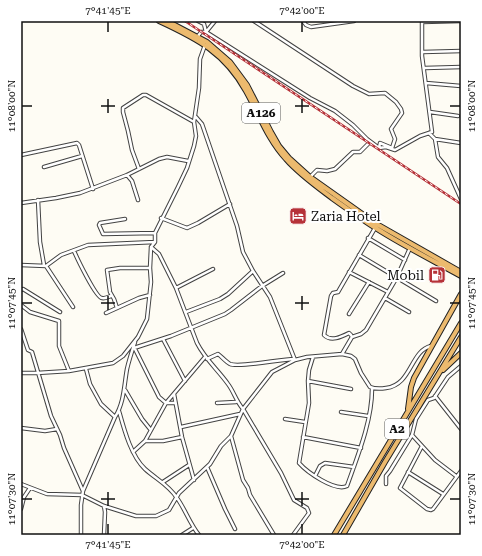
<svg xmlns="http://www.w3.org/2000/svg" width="482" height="556" font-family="'Roboto Serif',serif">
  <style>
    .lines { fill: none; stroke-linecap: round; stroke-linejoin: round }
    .minor-casing { stroke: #434343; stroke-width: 4.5 }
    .trunk-casing { stroke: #212121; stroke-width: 6 }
    .minor { stroke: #fff; stroke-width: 2.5 }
    .trunk { stroke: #ecba6e; stroke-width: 4 }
    .rail-casing { stroke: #b63238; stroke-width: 2.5 }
    .rail { stroke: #fff; stroke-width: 1; stroke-dasharray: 3; stroke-linecap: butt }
    .ticks { fill: none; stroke: #101010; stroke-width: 1.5 }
    .labels { text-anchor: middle; stroke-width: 4; stroke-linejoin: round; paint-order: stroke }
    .shield { fill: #fff; stroke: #585858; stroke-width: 1 }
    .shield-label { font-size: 12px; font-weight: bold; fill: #101010 }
    .poi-label { font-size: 13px; fill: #101010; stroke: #fff; text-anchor: start }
    .neatline { fill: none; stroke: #101010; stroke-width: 1.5 }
    .ticks-label { font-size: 10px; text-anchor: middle; fill: #101010 }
  </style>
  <rect width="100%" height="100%" fill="#fefcf4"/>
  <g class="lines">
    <defs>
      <path id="minor" d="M198 21 204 24 206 32 310 98 335 111 353 125 367 139 379 148 386 147 395 150 420 136 432 132 422 56V21
        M254 21 353 86 369 94 385 93 396 102 401 109 402 113 391 129 395 139 392 148 380 143 379 148
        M303 21 306 25 311 27 354 21
        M422 22 461 21
        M198 36 201 32H206L215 21
        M423 52 461 51
        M425 68 461 67
        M426 83 461 86
        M430 112 458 116
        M196 117 202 124 237 226 243 252 253 271 270 297 295 360
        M429 133 435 139 461 143
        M435 139 438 157 447 168 461 199
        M21 155 77 143 79 145 93 189
        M44 167 82 156
        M139 169 132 150 128 131 123 112V108L143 95H146L194 122
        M127 175 132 181 138 200
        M310 177 317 170 327 171 335 169 353 152H360L369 143H371
        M38 200 40 242 44 265
        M21 203 56 198 80 193 127 175 159 159 167 157 188 161
        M161 218 187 228 198 223 230 204
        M125 219 100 223 99 225 103 234 155 233
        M368 238 405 260
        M151 247 159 254 176 288 197 343C205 359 218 370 228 384 234 392 236 401 243 409L281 473 294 500 307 508 309 513 293 535
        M74 251C77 258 96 298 102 298 104 299 108 297 111 296
        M359 255 436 301
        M21 265 46 266 61 255 88 245 155 242
        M46 266 73 307
        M349 272 388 292
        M176 288 213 269
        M21 290 23 289 60 312
        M385 298 409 312
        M21 305 30 312 59 321V346L69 371
        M117 308 114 299 110 292 107 270 120 268H150
        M186 312 220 299 228 294 253 271
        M106 313 139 298 150 295
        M349 314 369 282
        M21 329 28 350 32 352 51 416 60 435 64 448 83 491
        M352 337 351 335 349 333C341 337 331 342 324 335L331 296 333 293 338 292 375 228
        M163 339 185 381
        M134 347 159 397 166 403H175
        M134 348 171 336 225 314 231 310 262 286 283 273
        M342 354 352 337 361 334 366 330 397 277 410 248
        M313 357 309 370 308 381 309 403 299 463C307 472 335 492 347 486 358 455 372 421 372 389
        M207 359 218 354C222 357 226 362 230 364 240 368 281 359 294 359
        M86 369 90 384 101 404 115 417
        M21 373H37L69 371 113 363 123 356 138 337 147 319 151 282 150 268 151 247 155 242V233L178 187 187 168 194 146 196 136 194 122 199 88 200 59 205 45
        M308 381 351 389
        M125 390 142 419 150 429
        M174 394 182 437 194 480
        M435 396 461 429
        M217 403 236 402
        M119 411C124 429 131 456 145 469 156 479 169 485 177 498 185 509 190 524 199 535
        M341 412 368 416
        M285 419 305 422
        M181 427 240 414
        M21 428 45 431 57 429
        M412 435 435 460 456 476
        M231 436 243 480 248 488 250 495 274 535
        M303 437 361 448
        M145 441H163L182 437
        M422 446 400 488 427 509 431 510 433 509 461 471
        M133 452 145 441 166 403 205 357
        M207 467 225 509 235 529
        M408 472 443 494
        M315 476 320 466 325 463 354 467
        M163 482 189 465
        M21 484 47 494 82 495 104 506 136 516H156L169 510 179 493 210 464 221 446 231 436 243 409 272 372 295 360 307 357 342 354 351 356 355 359 361 373 370 387C375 389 380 389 386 388 412 385 410 351 431 346
        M386 484V476L390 471 412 435 416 419 428 400 434 398 448 377 461 366
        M104 506 105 512 104 535
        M21 509 24 497 30 488
        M81 534V505L83 491 115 417C124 403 124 386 127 369 129 360 132 351 135 342
        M182 535 193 528"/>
      <path id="trunk" d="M159 21C198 39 225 53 246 91 259 114 268 140 286 159 299 174 316 186 332 198 346 208 360 218 374 227 402 245 432 260 461 276
        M167 21 207 42 230 62 247 85 271 132 279 146 289 158 310 177 375 223 461 272
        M443 370 461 353
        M408 409 411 387 414 378 461 294
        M334 535 461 323
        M343 535 385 462 461 337"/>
    </defs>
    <!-- minor casing -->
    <use href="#minor" class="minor-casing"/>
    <!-- trunk casing -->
    <use href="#trunk" class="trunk-casing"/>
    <!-- minor -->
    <use href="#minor" class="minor"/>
    <!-- trunk -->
    <use href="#trunk" class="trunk"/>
    <defs>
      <path id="rail" d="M185 21 461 204"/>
    </defs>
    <!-- rail casing -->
    <use href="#rail" class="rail-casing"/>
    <!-- rail -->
    <use href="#rail" class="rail"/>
  </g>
  <!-- ticks -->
  <path class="ticks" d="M108 22V32M302 22V32M108 99V113M302 99V113M22 106H32M101 106H115M295 106H309M450 106H460M108 296V310M302 296V310M22 303H32M101 303H115M295 303H309M450 303H460M108 492V506M302 492V506M22 499H32M101 499H115M295 499H309M450 499H460M108 524V534M302 524V534"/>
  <!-- icons -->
  <defs>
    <symbol id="hotel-square" viewBox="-11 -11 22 22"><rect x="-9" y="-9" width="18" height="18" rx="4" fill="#b63238" stroke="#fff"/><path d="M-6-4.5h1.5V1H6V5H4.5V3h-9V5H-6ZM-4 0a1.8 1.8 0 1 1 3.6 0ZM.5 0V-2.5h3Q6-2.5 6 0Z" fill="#fff"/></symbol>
    <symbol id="fuel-square" viewBox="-11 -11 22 22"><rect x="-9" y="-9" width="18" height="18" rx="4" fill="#b63238" stroke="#fff"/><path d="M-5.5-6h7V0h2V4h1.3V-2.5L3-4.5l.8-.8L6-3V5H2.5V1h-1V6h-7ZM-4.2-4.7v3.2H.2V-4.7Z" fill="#fff"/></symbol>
  </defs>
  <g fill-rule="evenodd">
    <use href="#hotel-square" x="288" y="206" width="20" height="20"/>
    <use href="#fuel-square" x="427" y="265" width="20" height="20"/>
  </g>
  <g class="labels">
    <!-- shield labels -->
    <g class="shield">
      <rect x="242" y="103" width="38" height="20" rx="3"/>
      <rect x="385" y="419" width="24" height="20" rx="3"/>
    </g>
    <g class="shield-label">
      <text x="261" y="117">A126</text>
      <text x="397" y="433">A2</text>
    </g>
    <!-- poi labels -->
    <g class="poi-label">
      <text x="311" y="221">Zaria Hotel</text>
      <text x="424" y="280" text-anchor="end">Mobil</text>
    </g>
  </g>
  <!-- border -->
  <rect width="482" height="556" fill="none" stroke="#ffffff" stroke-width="44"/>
  <rect x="22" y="22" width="438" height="512" class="neatline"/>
  <g class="ticks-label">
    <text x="108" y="14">7°41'45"E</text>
    <text x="302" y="14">7°42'00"E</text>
    <text transform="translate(11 106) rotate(-90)" y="4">11°08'00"N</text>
    <text transform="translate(471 106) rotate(-90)" y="4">11°08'00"N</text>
    <text transform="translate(11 303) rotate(-90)" y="4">11°07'45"N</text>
    <text transform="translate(471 303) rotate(-90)" y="4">11°07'45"N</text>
    <text transform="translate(11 499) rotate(-90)" y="4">11°07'30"N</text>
    <text transform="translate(471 499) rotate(-90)" y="4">11°07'30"N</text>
    <text x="108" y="548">7°41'45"E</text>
    <text x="302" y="548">7°42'00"E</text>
  </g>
</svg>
